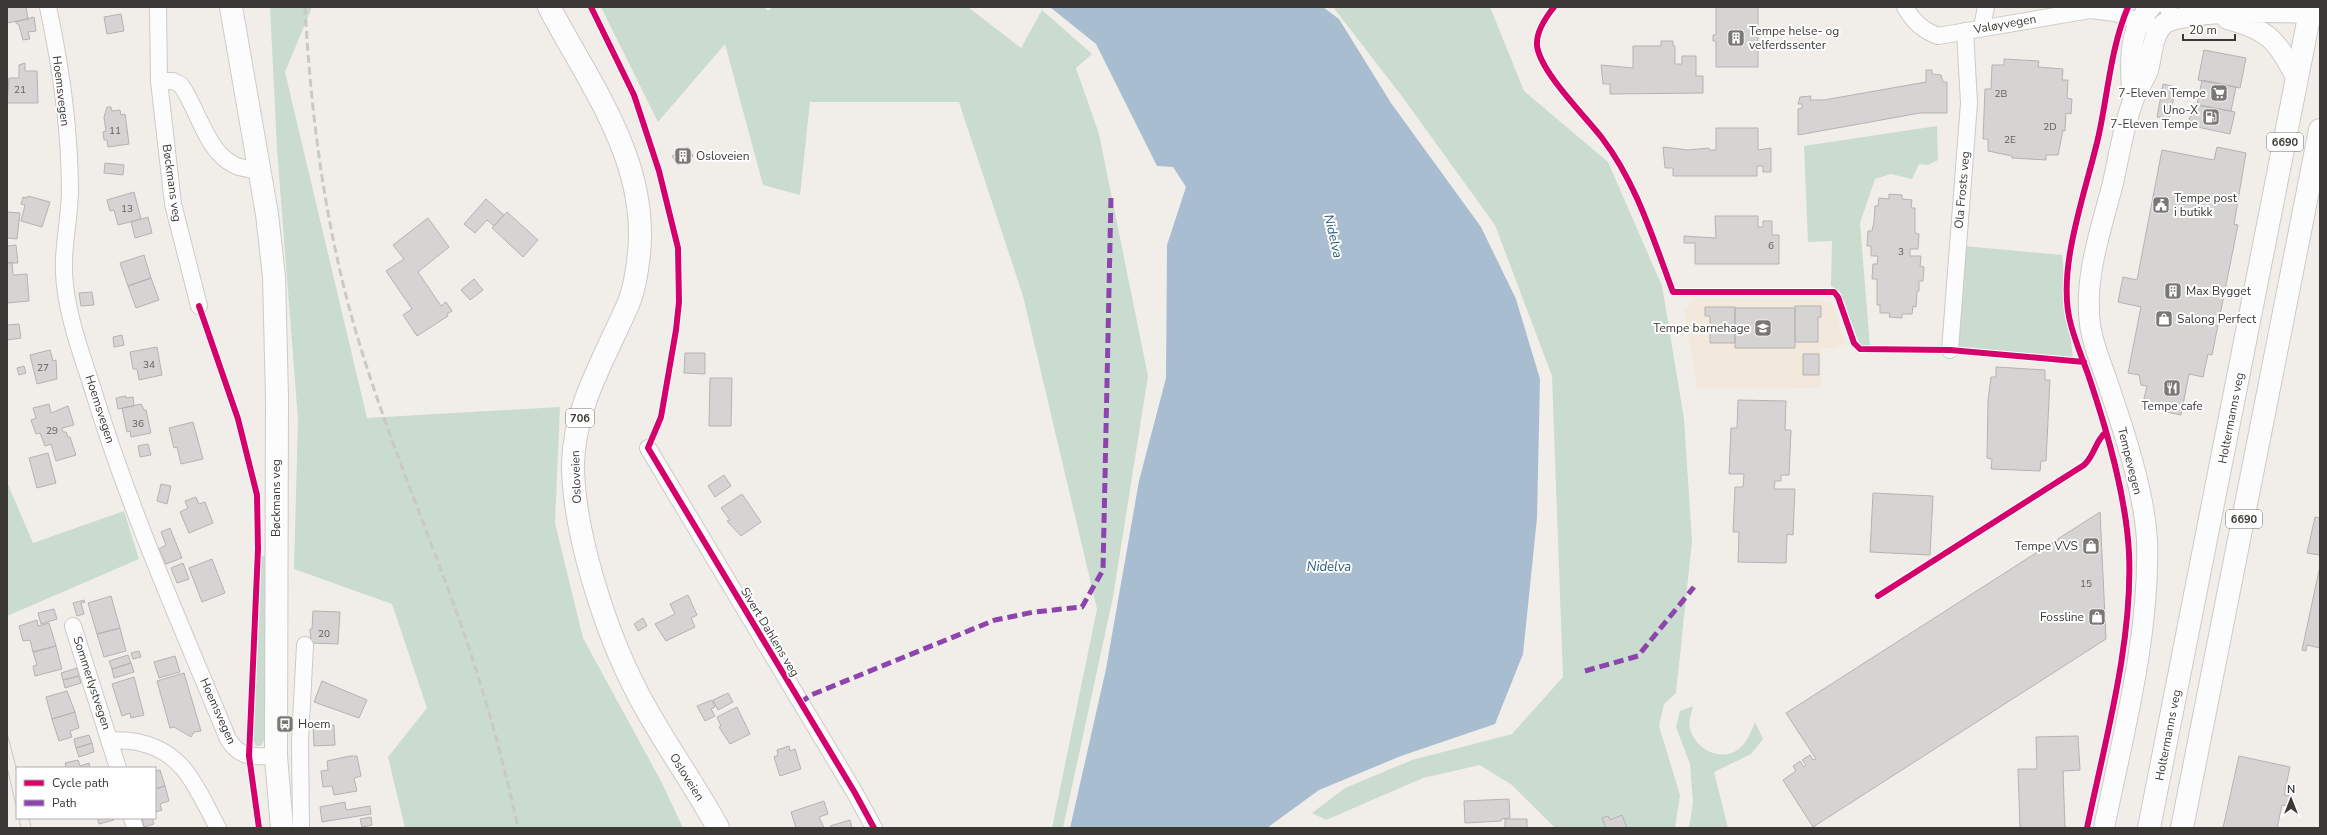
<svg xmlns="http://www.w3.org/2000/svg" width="2327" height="835" font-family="'Nunito Sans',sans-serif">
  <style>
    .education { fill: #f3e8dc }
    .green { fill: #cadbd0 }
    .water { fill: #a8bdd0 }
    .building { fill: #d6d4d3; stroke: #b4b3b2 }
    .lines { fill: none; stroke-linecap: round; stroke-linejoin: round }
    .minor-casing { stroke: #cdcac7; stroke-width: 18 }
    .tertiary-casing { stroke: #cdcac7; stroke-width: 22 }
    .secondary-casing { stroke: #cdcac7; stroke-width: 24 }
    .primary-casing { stroke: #cdcac7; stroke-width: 24 }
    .trunk-casing { stroke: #cdcac7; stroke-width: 24 }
    .minor { stroke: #fdfcfc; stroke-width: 16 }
    .tertiary { stroke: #fdfcfc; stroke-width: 20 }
    .secondary { stroke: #fdfcfc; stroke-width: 22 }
    .primary { stroke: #fdfcfc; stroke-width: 22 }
    .trunk { stroke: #fdfcfc; stroke-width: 22 }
    .tram { stroke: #c9c9c7; stroke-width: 1 }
    .rail { stroke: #c9c9c7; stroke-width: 3; stroke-dasharray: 8 4; stroke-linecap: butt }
    .quiet { stroke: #8e44ad; stroke-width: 5; stroke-dasharray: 10 5; stroke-linecap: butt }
    .cycleway-casing { stroke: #fff; stroke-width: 8 }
    .cycleway { stroke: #d6006c; stroke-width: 6 }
    .labels { text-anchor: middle; stroke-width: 4; stroke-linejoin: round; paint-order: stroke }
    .number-label { font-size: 10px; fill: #61605c }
    .shield { fill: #fff; stroke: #757472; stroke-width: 1 }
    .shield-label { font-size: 11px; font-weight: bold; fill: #3a3935 }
    .street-label { font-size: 12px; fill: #3a3935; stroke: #fff }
    .poi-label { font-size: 12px; fill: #3a3935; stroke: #fff; text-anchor: start }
    .water-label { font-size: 13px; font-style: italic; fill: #285a82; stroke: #fff }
  </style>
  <rect width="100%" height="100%" fill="#f1eeea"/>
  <!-- education -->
  <path class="education" d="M1694 298 1819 299 1833 304 1846 345H1838V348H1821V388L1697 389 1684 311Z"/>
  <!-- green -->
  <path class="green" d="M270 7H312L285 72 367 418 560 407 555 523 583 638 662 783 683 828H405L388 757 427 708 392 604 294 569 298 420 277 149Z
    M601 7H764L768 11 773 7H968L1021 48 1042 10 1092 54 1076 68 1099 134 1148 376 1113 597 1063 828H1052L1097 609 1023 296 959 102H810L800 195 763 185 725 44 658 122Z
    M1333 7H1490L1524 91 1608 162 1662 286 1684 419 1692 541 1676 693 1664 704 1659 726 1680 795 1675 828H1555L1512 785 1480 765 1423 778 1326 820 1312 813 1345 788 1412 760 1512 734 1563 677 1552 376 1495 225 1401 95Z
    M1937 126 1938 160 1928 165 1919 164 1912 179 1891 174 1875 179 1860 223 1870 347 1860 345 1840 292 1831 286 1832 241 1808 242 1804 146Z
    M1964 246 2062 255 2073 359 1953 352Z
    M7 482 33 543 124 511 139 559 7 616Z
    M261 556H266L265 737 262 745 256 746 253 739V704Z
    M1693 706C1692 712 1688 721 1690 728 1694 748 1720 763 1739 749 1747 742 1751 732 1755 722L1763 739 1751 754 1714 772 1728 828H1689L1693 803 1690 764 1676 727 1680 711Z"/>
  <!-- water -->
  <path class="water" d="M1050 7H1323L1339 19 1391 103 1481 227 1516 299 1540 379 1537 518 1523 654 1495 724 1401 756 1319 790 1267 828H1070L1106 669 1139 481 1166 378 1167 245 1186 187 1173 167 1157 166 1096 44Z"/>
  <!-- building -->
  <path class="building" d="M7 7H26L28 19 7 23Z
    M1716 7H1758V67H1716V41H1713V35H1716Z
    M121 14 124 31 107 34 104 17Z
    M34 17 36 31 28 32 30 39 23 40 19 25 15 22Z
    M1661 41H1673V46H1675V64H1682V56H1696V76H1703V93L1610 94V84H1603L1601 65 1633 68V46H1661Z
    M2204 50 2246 58 2240 88 2198 80Z
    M2004 59 2039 61 2038 67 2063 69 2062 80H2068L2067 98 2072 99 2071 114 2066 113 2065 131 2063 130 2058 155H2046V160L2012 158V156L1988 151V139H1983L1985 89H1991L1992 65H2004Z
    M25 63V71H37L38 103H7L9 78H19V65Z
    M1926 70H1932V74L1941 75 1943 82H1947V113H1920L1798 135V109L1802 108V104H1798L1800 97 1811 96 1810 100H1824L1926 82Z
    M2202 80 2236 87 2231 111 2197 105Z
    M2163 84 2176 87 2169 119 2157 117Z
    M2193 104 2235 112 2230 134 2188 125Z
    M107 107H111L112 111 120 110 121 115 125 114 129 144 108 147 107 140H104L103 132 106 131 104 117Z
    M1716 128H1758V150L1771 148V172H1763V166H1757V176H1673V168H1665L1663 147 1688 150 1709 148V150H1716Z
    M688 147 693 156 678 165 672 156Z
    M2217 147 2246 153 2234 224 2238 225 2212 355 2208 354 2203 377 2189 374 2181 415 2142 407 2147 386 2141 385 2139 375 2128 373 2141 307 2118 302 2123 277 2137 280 2162 150 2214 160Z
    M105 163 124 165 123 175 104 173Z
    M134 192 141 219 118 225 114 210 110 211 107 200Z
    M1889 194 1902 195V199L1912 200 1911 208H1915V233L1919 234 1918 249H1910V256H1921L1920 266 1924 267 1923 281H1919V291H1917L1916 307 1913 306 1912 314H1902V318L1889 317 1890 313H1880V305H1877V279H1872L1873 264H1877L1878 256H1871V246H1867L1868 231H1872L1874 222 1875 206H1878L1879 198 1889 199Z
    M28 196 50 202 42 227 21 221 25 205 21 204 23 197 27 198Z
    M486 199 504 215 494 226 487 220 475 233 464 224Z
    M7 212 20 213 17 239 7 238Z
    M507 212 538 240 523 257 492 228Z
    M1715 216H1758V227H1763V221H1772V235H1779V264H1695V243H1684V236L1716 238Z
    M148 217 152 233 135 238 131 222Z
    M428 218 449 247 418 272 441 306 446 302 452 311 447 314 448 316 417 336 403 315 412 309 386 271 404 259 393 245Z
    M16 245 18 263H7V246Z
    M144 255 151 278 128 286 120 263Z
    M12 262 13 275 27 274 29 301 7 303V263Z
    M151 278 159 300 136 308 128 286Z
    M474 279 483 290 470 300 461 290Z
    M92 292 94 305 81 306 79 293Z
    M1795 306H1821V317H1818V342H1795Z
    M1705 307H1735V343H1710V316H1705Z
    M1735 308H1795V348H1735Z
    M19 324 21 338 7 340V325Z
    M122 335 124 345 114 347 113 337Z
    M157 347 162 375 139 380 137 369H133L130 352Z
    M50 350 53 361 56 360 57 379 37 384 30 355Z
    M685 353H705V374L684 373Z
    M1803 354H1819V375H1803Z
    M24 366 26 373 19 375 17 368Z
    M1996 367 2045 370V380H2050L2046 461H2041L2040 471 1991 469 1992 459 1987 458 1988 401 1991 377H1996Z
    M710 378H732L731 426H709Z
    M126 396V398L133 397 134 406 118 409 116 398Z
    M1738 400 1786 401 1785 430H1791L1789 475H1781V481H1775L1774 489H1795L1793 535 1787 534 1786 563 1738 562 1739 532H1733L1735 487H1743L1744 474H1729L1731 428H1737Z
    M49 404 51 413 68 406 74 425 62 428 63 432H66L68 437H70L76 455 56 461 51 444 45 446 40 433 36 434 31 420 36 418 33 408Z
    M141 404 145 411 146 410 151 433 131 437 130 431 127 432 122 408Z
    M193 422 203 459 181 464 177 447 174 448 169 428Z
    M148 444 151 455 140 457 138 446Z
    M48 453 56 483 37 488 29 458Z
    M724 475 731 486 715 497 708 486Z
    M161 484 171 486 167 504 157 501Z
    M1873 493 1933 496 1930 555 1870 552Z
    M742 494 761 522 741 536 727 521 730 520 721 508Z
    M196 497 199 504 205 502 213 523 189 533 180 512 188 508 185 501Z
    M2100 512 2106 639 1813 827 1783 780 1796 771 1793 766 1800 761 1804 767 1806 765 1802 760 1810 755 1813 760 1816 759 1786 713Z
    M2315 517 2320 518V555L2307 553Z
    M170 528 182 558 166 564 159 549 166 545 161 532Z
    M212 559 225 593 202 602 189 568Z
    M183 563 189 579 177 583 171 568Z
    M2320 566V648L2307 645 2306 651 2302 650Z
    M688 595 697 615 691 618 695 627 666 641 655 624 675 614 670 604Z
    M111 596 120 628 97 634 88 603Z
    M84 600 85 602 81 603 84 614 77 616 73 603Z
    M54 609 57 619 41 624 38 613Z
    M313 611 340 612 338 644 311 643 310 629H312Z
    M643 618 647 626 638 631 634 624Z
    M37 620 38 626 49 623 56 646 33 652 30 640 23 641 19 626Z
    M120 628 126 651 104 657 97 634Z
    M56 646 62 669 35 676 33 666 37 665 33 652Z
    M139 651 141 657 133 659 131 653Z
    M128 655 131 663 112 669 109 661Z
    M175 656 180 672 159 678 154 662Z
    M131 663 134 672 114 678 112 669Z
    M77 668 79 676 63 680 61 673Z
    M184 673 201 731 194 732 191 737 174 727 170 728 157 681Z
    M79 676 81 683 65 688 63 680Z
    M134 677 144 715 131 718 130 713 122 716 112 684Z
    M322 681 367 700 359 718 314 702Z
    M67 691 75 712 52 719 46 697Z
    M728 693 733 702 718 710 713 700Z
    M712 700 715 707 711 709 715 716 705 721 697 706Z
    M737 707 750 734 730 744 719 727 721 726 717 717Z
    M75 712 79 728 70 731 72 737 59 741 52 719Z
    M334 725 335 745 314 746 313 726Z
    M89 735 92 743 76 748 74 739Z
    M2078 736 2080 770 2063 771 2065 828H2020L2018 769H2037L2036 737Z
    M92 743 94 752 79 757 76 748Z
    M789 746 790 751 795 749 801 769 780 776 774 757 778 755 777 750Z
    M350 756H357L361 776 354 778 357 791 334 795 332 786 323 787 321 771 328 770 327 761Z
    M2239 756 2290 767 2284 795 2291 796 2289 806 2282 805 2277 828H2223Z
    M78 760 80 766 89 763 90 768H66L65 763Z
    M160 770 165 786 155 789V771Z
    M165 786 169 801 160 804 162 810 155 812V789Z
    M1509 799 1510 818 1501 819V821L1465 823 1464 801Z
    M824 801 828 814 819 817 824 828H796L791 812Z
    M345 802 346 810 370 806 371 814 322 822 320 807Z
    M1622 815 1627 828H1606L1602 818 1608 816 1610 820Z
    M371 817 372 825 362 827 360 819Z
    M97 818H113L114 820 99 824Z
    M142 818H152L154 824 144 827Z
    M1505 819H1527V828H1505Z
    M850 820 852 828H831L830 826Z"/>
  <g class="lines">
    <defs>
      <path id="minor" d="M48 7C61 67 70 132 70 193 69 224 61 254 65 285 69 322 83 358 94 393 130 511 181 625 228 739 241 760 254 756 276 756
        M158 7 159 81H173L181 85C203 117 210 174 260 169
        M1905 7C1913 21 1922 30 1938 36L2090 10 2115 13 2150 25
        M2167 7 2173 18
        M1982 27 1986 7
        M159 81 173 204 199 306
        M1950 350 1969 103 1965 31
        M648 448 855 793 874 828
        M73 626 118 768
        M111 740C121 741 132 740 141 743 186 753 198 792 218 828
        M132 818 135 828
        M301 828 300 741 305 645"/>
      <path id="tertiary" d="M2227 19C2270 30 2277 41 2297 79
        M2133 99C2130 70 2127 29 2151 7
        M2104 828C2123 734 2150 636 2147 540 2144 490 2123 428 2107 381 2101 363 2092 343 2090 324 2084 276 2101 230 2113 183 2119 156 2123 128 2133 101 2136 90 2144 81 2148 70 2152 56 2152 34 2164 24 2181 10 2296 10 2320 15"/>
      <path id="secondary" d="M231 7 267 214 274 277 277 398 276 756 282 828"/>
      <path id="primary" d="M2149 828 2311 7
        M2182 828 2320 130"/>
      <path id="trunk" d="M549 7C592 88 652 166 638 262 636 278 633 295 626 309 604 359 574 408 573 464 573 531 605 630 636 690 660 738 693 781 718 828"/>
    </defs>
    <!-- minor casing -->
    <use href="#minor" class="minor-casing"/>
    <!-- tertiary casing -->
    <use href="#tertiary" class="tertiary-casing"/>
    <!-- secondary casing -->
    <use href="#secondary" class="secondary-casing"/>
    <!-- primary casing -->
    <use href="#primary" class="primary-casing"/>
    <!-- trunk casing -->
    <use href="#trunk" class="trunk-casing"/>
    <!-- minor -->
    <use href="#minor" class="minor"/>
    <!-- tertiary -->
    <use href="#tertiary" class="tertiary"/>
    <!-- secondary -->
    <use href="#secondary" class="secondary"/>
    <!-- primary -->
    <use href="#primary" class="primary"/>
    <!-- trunk -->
    <use href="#trunk" class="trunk"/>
    <!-- tram -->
    <path class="tram" d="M7 733 17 771
      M7 767 17 810
      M19 818 21 828
      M29 818 31 828"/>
    <!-- rail -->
    <path class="rail" d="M305 7C311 117 325 226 356 332 382 421 418 507 450 594 478 670 501 748 518 828"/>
    <!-- quiet -->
    <path class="quiet" d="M1585 671 1638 656 1694 587
      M800 703 811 695 995 620 1034 612 1082 607 1103 570 1111 196"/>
    <defs>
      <path id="cycleway" d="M591 7 634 95 659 171 678 248 679 302 676 330 661 417 648 448 855 793 874 828
        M1554 7C1546 17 1536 31 1537 45 1539 71 1586 117 1602 138 1637 184 1653 239 1673 292H1834L1838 297 1854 343 1860 349 1950 350 2084 362
        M199 306 238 419 257 495 258 549 249 756 259 828
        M1878 596 2084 465C2095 455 2095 441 2106 432
        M2087 828C2105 741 2133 642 2129 553 2126 496 2108 434 2090 380 2084 362 2076 344 2071 325 2055 270 2087 189 2099 134 2108 92 2111 47 2128 7"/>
    </defs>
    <!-- cycleway casing -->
    <use href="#cycleway" class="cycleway-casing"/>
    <!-- cycleway -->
    <use href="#cycleway" class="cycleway"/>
  </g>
  <!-- icons -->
  <defs>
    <symbol id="building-square" viewBox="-11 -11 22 22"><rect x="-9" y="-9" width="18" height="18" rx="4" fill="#7a7874" stroke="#fff"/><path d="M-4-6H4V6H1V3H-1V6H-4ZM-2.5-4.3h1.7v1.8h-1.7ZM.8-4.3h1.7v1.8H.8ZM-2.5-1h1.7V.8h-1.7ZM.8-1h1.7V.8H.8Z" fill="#fff"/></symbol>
    <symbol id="supermarket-square" viewBox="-11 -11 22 22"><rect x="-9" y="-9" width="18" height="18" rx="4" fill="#7a7874" stroke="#fff"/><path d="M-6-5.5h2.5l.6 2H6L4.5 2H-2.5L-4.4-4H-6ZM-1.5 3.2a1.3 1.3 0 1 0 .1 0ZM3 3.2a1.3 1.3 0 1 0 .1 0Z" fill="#fff"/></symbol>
    <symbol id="fuel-square" viewBox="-11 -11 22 22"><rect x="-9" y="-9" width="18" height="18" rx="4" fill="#7a7874" stroke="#fff"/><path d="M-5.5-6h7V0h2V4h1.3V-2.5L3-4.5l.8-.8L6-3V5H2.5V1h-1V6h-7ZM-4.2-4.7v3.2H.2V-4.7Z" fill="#fff"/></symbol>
    <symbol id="civic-square" viewBox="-11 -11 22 22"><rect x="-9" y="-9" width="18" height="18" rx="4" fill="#7a7874" stroke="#fff"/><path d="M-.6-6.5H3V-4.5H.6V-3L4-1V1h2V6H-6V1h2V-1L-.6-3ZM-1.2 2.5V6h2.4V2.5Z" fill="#fff"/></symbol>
    <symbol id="shop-square" viewBox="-11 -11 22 22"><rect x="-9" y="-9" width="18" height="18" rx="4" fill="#7a7874" stroke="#fff"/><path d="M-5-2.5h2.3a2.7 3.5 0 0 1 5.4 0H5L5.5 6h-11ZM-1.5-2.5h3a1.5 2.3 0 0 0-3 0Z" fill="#fff"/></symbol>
    <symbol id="school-square" viewBox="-11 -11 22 22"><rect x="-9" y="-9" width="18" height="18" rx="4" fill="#7a7874" stroke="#fff"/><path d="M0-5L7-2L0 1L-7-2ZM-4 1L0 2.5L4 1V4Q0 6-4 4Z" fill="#fff"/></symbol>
    <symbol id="restaurant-square" viewBox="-11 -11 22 22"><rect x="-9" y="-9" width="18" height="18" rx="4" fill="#7a7874" stroke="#fff"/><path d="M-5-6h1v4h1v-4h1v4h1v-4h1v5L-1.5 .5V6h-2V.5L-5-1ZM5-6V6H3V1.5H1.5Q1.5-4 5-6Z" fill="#fff"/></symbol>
    <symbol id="bus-square" viewBox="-11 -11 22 22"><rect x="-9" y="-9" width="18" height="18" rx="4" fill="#7a7874" stroke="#fff"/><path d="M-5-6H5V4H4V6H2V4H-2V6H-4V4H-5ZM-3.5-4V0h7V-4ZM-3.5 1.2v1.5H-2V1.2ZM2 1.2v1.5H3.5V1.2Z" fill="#fff"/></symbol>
  </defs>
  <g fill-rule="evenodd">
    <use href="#building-square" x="1726" y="28" width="20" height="20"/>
    <use href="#supermarket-square" x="2209" y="83" width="20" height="20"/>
    <use href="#fuel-square" x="2201" y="107" width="20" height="20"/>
    <use href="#building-square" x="673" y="146" width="20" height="20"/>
    <use href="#civic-square" x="2151" y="195" width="20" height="20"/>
    <use href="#building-square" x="2163" y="281" width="20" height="20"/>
    <use href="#shop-square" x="2154" y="309" width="20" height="20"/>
    <use href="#school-square" x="1753" y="318" width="20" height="20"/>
    <use href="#restaurant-square" x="2162" y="378" width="20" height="20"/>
    <use href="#shop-square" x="2081" y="536" width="20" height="20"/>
    <use href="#shop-square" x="2087" y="607" width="20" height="20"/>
    <use href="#bus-square" x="275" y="714" width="20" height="20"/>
  </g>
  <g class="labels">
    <!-- number labels -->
    <g class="number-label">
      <text x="20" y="93">21</text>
      <text x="2001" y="97">2B</text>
      <text x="2050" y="130">2D</text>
      <text x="115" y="134">11</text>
      <text x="2010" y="143">2E</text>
      <text x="127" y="212">13</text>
      <text x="1771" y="249">6</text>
      <text x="1901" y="255">3</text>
      <text x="149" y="368">34</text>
      <text x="43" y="371">27</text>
      <text x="138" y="427">36</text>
      <text x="52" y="434">29</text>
      <text x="2086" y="587">15</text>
      <text x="324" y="637">20</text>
    </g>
    <!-- shield labels -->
    <g class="shield">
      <rect x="2267" y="133" width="36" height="18" rx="3"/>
      <rect x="566" y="409" width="28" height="18" rx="3"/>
      <rect x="2226" y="510" width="36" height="18" rx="3"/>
    </g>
    <g class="shield-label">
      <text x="2285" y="146">6690</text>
      <text x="580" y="422">706</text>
      <text x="2244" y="523">6690</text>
    </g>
    <!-- street labels -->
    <g class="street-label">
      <text transform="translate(2005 24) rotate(-10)" y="4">Valøyvegen</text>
      <text transform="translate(61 91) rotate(83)" y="4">Hoemsvegen</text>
      <text transform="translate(172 183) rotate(82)" y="4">Bøckmans veg</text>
      <text transform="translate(1962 190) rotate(-85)" y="4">Ola Frosts veg</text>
      <text transform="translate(100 409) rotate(72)" y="4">Hoemsvegen</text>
      <text transform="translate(2231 418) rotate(-79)" y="4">Holtermanns veg</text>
      <text transform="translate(2130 461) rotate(76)" y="4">Tempevegen</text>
      <text transform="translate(576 477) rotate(-92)" y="4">Osloveien</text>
      <text transform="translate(276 498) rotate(-90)" y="4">Bøckmans veg</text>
      <text transform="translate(770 632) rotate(59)" y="4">Sivert Dahlens veg</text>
      <text transform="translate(92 683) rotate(72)" y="4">Sommerlystvegen</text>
      <text transform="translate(218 711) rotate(66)" y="4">Hoemsvegen</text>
      <text transform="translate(2168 735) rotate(-79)" y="4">Holtermanns veg</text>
      <text transform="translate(687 777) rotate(58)" y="4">Osloveien</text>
    </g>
    <!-- poi labels -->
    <g class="poi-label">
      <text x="1749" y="35">Tempe helse- og<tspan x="1749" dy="14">velferdssenter</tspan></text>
      <text x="2206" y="97" text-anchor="end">7-Eleven Tempe</text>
      <text x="2198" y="114" text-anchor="end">Uno-X<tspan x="2198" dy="14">7-Eleven Tempe</tspan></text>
      <text x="696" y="160">Osloveien</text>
      <text x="2174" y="202">Tempe post<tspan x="2174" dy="14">i butikk</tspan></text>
      <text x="2186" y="295">Max Bygget</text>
      <text x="2177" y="323">Salong Perfect</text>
      <text x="1750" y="332" text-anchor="end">Tempe barnehage</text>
      <text x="2172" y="410" text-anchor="middle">Tempe cafe</text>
      <text x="2078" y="550" text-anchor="end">Tempe VVS</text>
      <text x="2084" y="621" text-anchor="end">Fossline</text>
      <text x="298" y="728">Hoem</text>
    </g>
    <!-- water labels -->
    <g class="water-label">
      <text transform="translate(1334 236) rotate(77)" y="5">Nidelva</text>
      <text x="1329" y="571">Nidelva</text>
    </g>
  </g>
  <!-- border -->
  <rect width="2327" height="835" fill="none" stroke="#3a3935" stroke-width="16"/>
  <!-- legend -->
  <rect x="16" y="767" width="140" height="52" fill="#ffffff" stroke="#b0b0ae"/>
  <rect x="24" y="780" width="20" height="6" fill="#d6006c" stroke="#b0b0ae"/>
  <text x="52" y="787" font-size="12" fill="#3a3935">Cycle path</text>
  <rect x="24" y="800" width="20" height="6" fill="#8e44ad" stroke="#b0b0ae"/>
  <text x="52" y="807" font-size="12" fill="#3a3935">Path</text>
  <!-- north arrow -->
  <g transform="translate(2291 799)" stroke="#ffffff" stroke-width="3" paint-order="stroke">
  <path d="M0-3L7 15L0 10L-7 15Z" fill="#3a3935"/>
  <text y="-6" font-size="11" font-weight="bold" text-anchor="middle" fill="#3a3935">N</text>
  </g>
  <!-- scale -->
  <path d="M2183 34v6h52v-6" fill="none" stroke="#3a3935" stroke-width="2"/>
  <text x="2189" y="34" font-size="12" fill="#3a3935" stroke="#ffffff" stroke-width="3" paint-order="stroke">20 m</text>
</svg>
